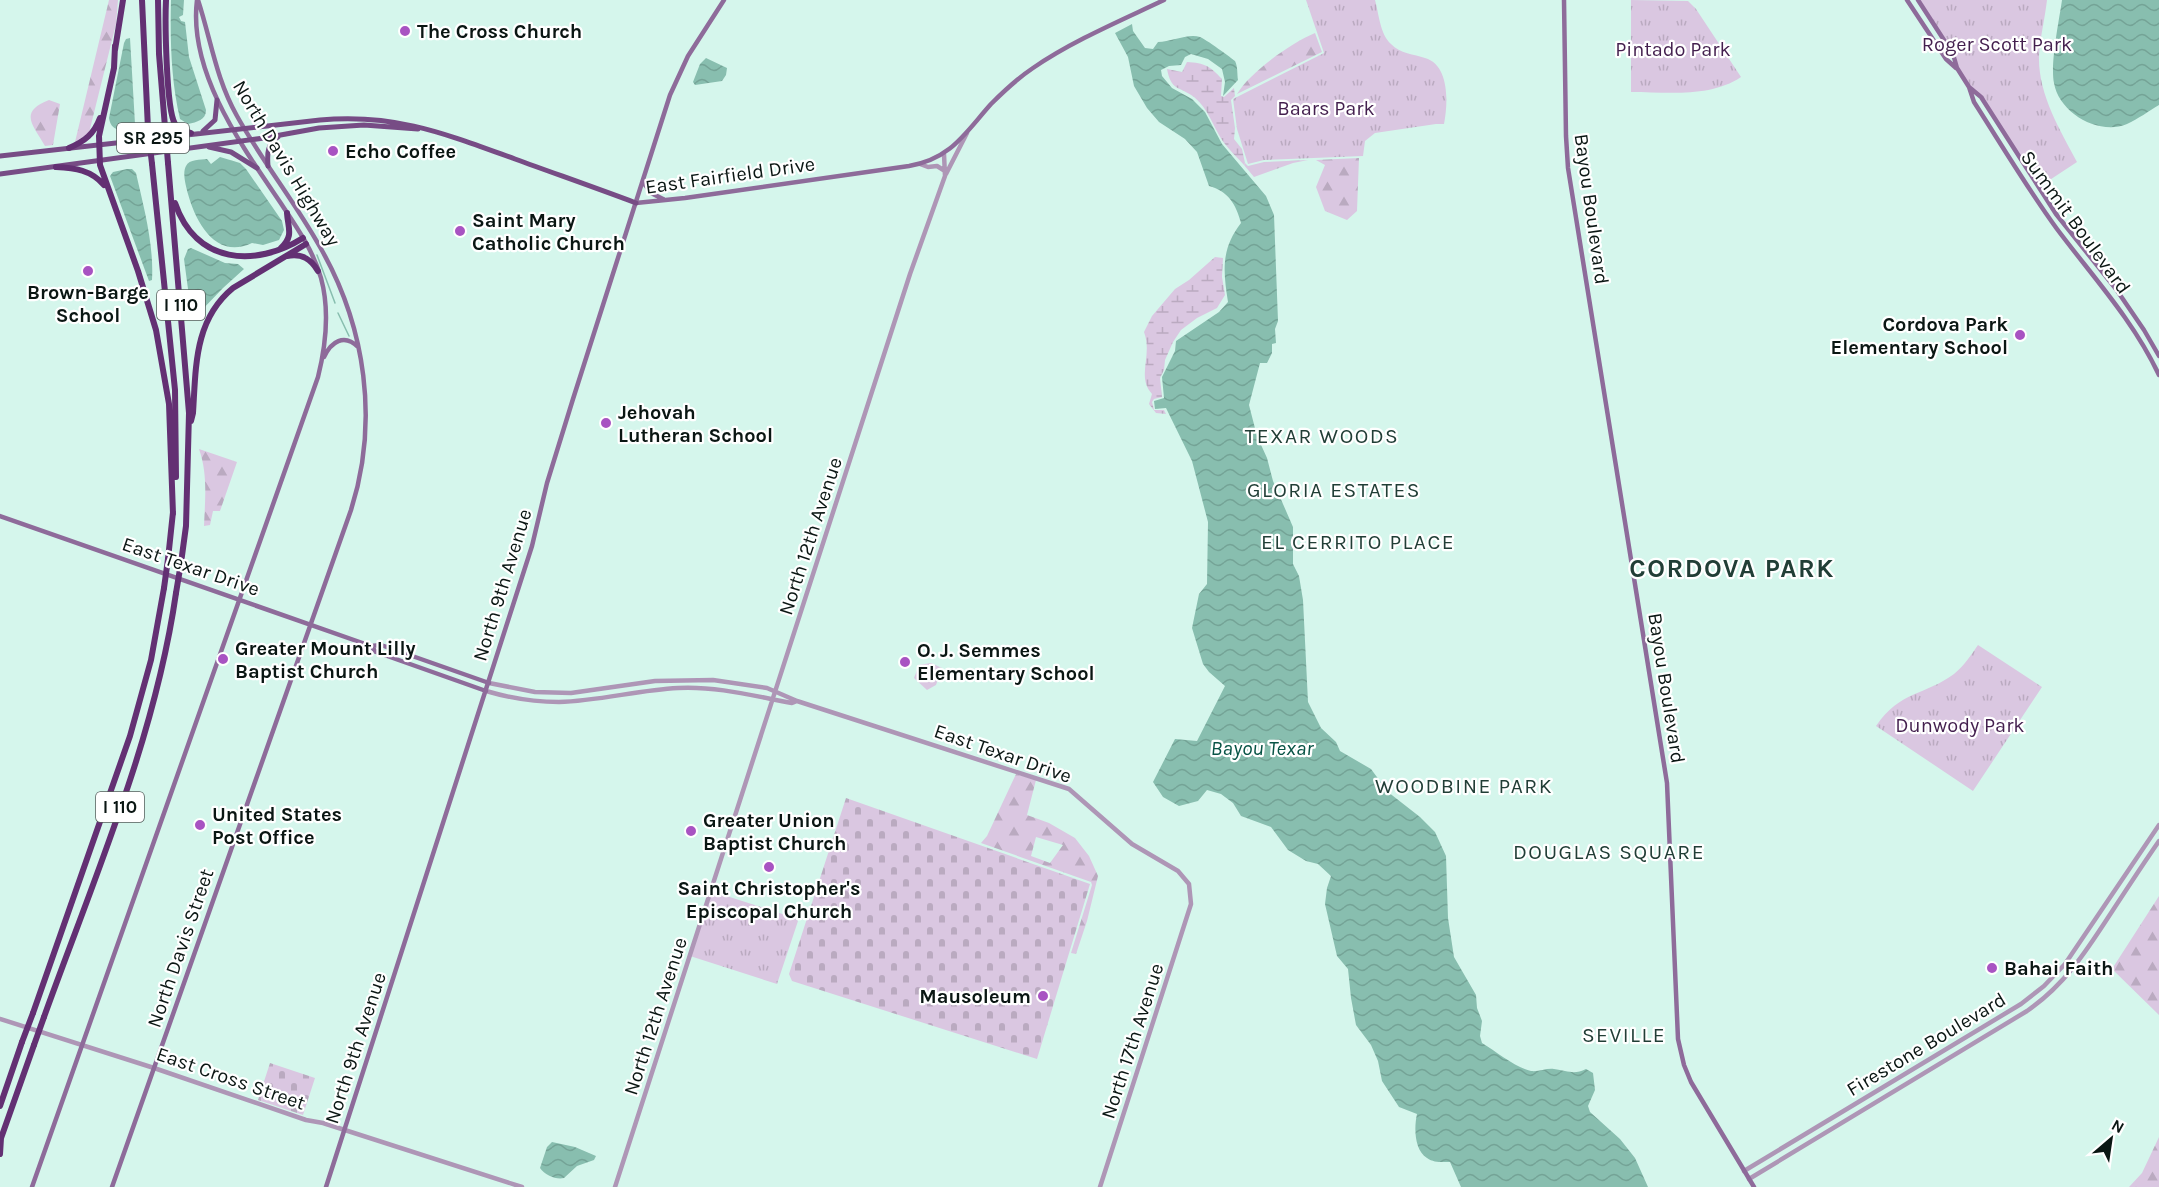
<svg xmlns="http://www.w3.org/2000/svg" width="2159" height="1187" font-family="Karla,sans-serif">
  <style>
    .green { fill: #dac7e1 }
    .forest { fill: url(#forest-firs); fill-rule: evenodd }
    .wetland { fill: url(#wetland-marsh) }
    .cemetery { fill: url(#cemetery-stones) }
    .park { fill: url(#park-tufts) }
    .water { fill: url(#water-waves) }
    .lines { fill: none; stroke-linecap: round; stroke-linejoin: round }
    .stream { stroke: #88beaf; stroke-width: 1.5 }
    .tertiary { stroke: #ae96b6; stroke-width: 4.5 }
    .secondary { stroke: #8e6b9a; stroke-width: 4.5 }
    .primary { stroke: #774c85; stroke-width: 5 }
    .motorway { stroke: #633073; stroke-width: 6 }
    .motorway-bridge { stroke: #633073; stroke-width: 6 }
    .poi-dot { fill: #a853c2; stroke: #fff; stroke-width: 2 }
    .labels { text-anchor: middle; stroke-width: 4.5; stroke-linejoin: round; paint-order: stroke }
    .shield { fill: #fff; stroke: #545c5a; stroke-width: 1.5 }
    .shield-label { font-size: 18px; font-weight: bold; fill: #0a1613 }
    .poi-label { font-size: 20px; font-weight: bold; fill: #0a1613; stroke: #fff; text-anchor: start }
    .park-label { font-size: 20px; fill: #431f4e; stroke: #fff }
    .street-label { font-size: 20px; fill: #0a1613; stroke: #fff }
    .neighbourhood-label { font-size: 21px; letter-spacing: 1.5px; fill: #213e36; stroke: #fff }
    .water-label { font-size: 21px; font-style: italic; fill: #085446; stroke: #fff }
    .district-label { font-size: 26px; font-weight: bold; letter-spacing: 1.5px; fill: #213e36; stroke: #fff }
  </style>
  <defs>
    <pattern id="forest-firs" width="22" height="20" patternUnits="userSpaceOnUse" patternTransform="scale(1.5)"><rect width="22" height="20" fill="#dac7e1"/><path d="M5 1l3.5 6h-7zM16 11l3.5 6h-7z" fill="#baaac0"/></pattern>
    <pattern id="wetland-marsh" width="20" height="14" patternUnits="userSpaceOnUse" patternTransform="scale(1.5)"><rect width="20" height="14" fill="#dac7e1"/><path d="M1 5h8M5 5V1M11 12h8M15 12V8" fill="none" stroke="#baaac0"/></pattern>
    <pattern id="cemetery-stones" width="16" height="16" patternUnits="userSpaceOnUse" patternTransform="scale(1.5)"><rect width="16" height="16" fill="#dac7e1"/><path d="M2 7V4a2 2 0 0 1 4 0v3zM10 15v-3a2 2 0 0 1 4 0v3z" fill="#baaac0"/></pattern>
    <pattern id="park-tufts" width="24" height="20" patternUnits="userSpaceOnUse" patternTransform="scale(1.5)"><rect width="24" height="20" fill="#dac7e1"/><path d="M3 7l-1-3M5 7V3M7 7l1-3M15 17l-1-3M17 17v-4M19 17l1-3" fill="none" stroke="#baaac0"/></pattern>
    <pattern id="water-waves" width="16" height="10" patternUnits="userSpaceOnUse" patternTransform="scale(1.5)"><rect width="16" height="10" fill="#88beaf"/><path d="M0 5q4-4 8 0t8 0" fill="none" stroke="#74a396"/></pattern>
  </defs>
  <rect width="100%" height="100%" fill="#d5f6ec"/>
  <!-- green -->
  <path class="green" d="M931 663 942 668 936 685 927 690 914 678 919 665Z"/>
  <!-- forest -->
  <path class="forest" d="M109 0H118L116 24 89 133 75 142Z
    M1315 33 1322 52 1237 94C1250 72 1291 43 1315 33Z
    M49 100 60 104 53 145 45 146C33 125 18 112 49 100Z
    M1359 158 1357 211 1347 220 1325 211 1316 187 1325 165 1316 160Z
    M1308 160 1293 163 1254 177 1244 165 1245 163 1248 166 1264 162Z
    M199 449 237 462 220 511H213L210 525 204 526C205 500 208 474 199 449Z
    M1016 774 1036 780 1027 815 1049 823 1075 838 1089 856 1098 876 1087 921 1076 954 1071 953 1092 885 1091 882 981 843 987 836ZM1036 837 1063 845 1050 863 1031 856Z
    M2159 896V1015L2112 969Z
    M2159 1137V1187H2129L2142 1173Z"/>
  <!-- wetland -->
  <path class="wetland" d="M1187 62C1205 63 1210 66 1222 79L1221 96 1224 97 1234 88 1235 96 1231 100 1235 128 1234 139 1242 149 1245 163 1244 165C1237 157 1228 149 1222 140 1213 126 1208 108 1194 97 1179 86 1171 91 1167 69L1182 72Z
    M1215 257 1223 258 1222 277 1225 295 1217 308 1197 318 1181 330 1173 342 1165 360 1164 370 1160 378 1162 397 1154 399 1152 402 1154 410H1164L1166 414 1156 413 1149 404 1152 394C1136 376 1153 356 1144 332L1152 316 1175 289 1189 280Z"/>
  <!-- cemetery -->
  <path class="cemetery" d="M846 798 1090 884 1037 1059 792 981 789 974Z
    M270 1063 315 1078 303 1115 258 1100Z"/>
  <!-- park -->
  <path class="park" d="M1306 0H1375C1379 14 1380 34 1391 44 1400 54 1414 54 1425 58 1450 65 1448 104 1444 124H1436L1375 133 1365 141 1363 156 1264 160 1248 164 1237 129 1233 99 1324 53Z
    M1631 0 1688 1 1696 9 1741 77C1710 98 1667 92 1631 92Z
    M1918 0H2047C2045 18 2040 38 2039 56 2038 94 2060 130 2077 162L2039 187 1981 97 1969 87Z
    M1978 645 2042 687 1973 791 1876 726C1901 690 1924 696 1954 674 1964 666 1971 655 1978 645Z
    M711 891 795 918 798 921 777 984 690 956Z"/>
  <!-- water -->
  <path class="water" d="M171 0H184L183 15 179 17 181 21 185 22 189 57 206 110C206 120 197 122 188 124L180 119C171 81 170 40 171 0Z
    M2062 0H2159V105C2149 111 2138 119 2127 124 2099 136 2059 113 2054 83 2050 64 2059 21 2062 0Z
    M1132 24 1133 31 1145 48 1153 49 1158 42C1171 42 1188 33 1200 37 1204 38 1233 59 1235 61 1238 67 1237 74 1238 80L1223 96 1225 82 1222 69 1208 59 1191 54 1185 57 1181 65 1169 66 1161 70 1162 76 1172 88 1192 99 1205 112 1222 144 1266 196 1274 215 1278 321 1275 329 1276 343 1272 344V353L1267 363H1260L1249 405 1257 436 1267 458 1273 481 1293 527V564L1299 576 1303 600 1308 702 1321 728 1336 742 1340 751 1371 769 1388 792 1420 817 1435 832 1446 856 1448 918 1454 957 1476 995 1477 1008 1482 1021 1480 1036 1482 1043C1497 1052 1516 1068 1531 1071 1539 1072 1546 1068 1554 1069 1568 1071 1574 1075 1586 1069L1593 1073 1595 1090 1588 1106 1590 1112 1620 1139 1635 1158 1648 1187H1461L1450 1162C1442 1162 1434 1163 1427 1158 1414 1150 1414 1127 1417 1114L1399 1107 1382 1081 1378 1061 1371 1045 1356 1025 1351 998 1348 969 1337 956 1325 904 1327 888 1331 876 1318 864 1306 861 1288 850 1271 827 1241 816 1233 803 1221 794 1207 790 1198 801 1179 806 1163 797 1153 782 1175 739 1197 741 1225 686 1209 672 1203 664 1192 628 1199 594 1207 584 1208 522 1192 461 1166 408 1155 409 1154 401 1164 398 1162 377 1175 351 1176 341 1219 312 1228 302C1223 270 1221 249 1241 223 1236 204 1228 191 1209 186L1197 152 1185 139 1159 122 1147 108 1134 86 1128 57 1115 33Z
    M130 38 135 124 133 128C121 130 111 132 109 118L124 43 126 39Z
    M706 58 727 68 726 75 722 81 695 85 693 82 700 64Z
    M220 157 240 163 246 169 282 221 284 230 279 240 263 245 252 243C216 260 196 223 188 194 186 186 182 173 186 166 189 159 201 160 207 159L211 164Z
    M127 169H132L136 173C144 208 154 245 152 280L149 281 110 176 113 172Z
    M191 248 225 263 238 264 244 269 223 288 199 313 191 309 190 304 184 259 188 249Z
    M552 1142 575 1147 596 1156 594 1160 577 1166 564 1178C556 1180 545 1175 540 1168L547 1147Z"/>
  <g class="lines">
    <!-- stream -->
    <path class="stream" d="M317 255 335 303
      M338 313 349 336"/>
    <!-- tertiary -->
    <path class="tertiary" d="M920 164 928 167 937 166 945 171
      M946 174 967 133
      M489 683 535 692 571 693 655 681 713 680 767 688 797 701 1069 789 1132 844 1178 871 1189 884 1191 904 1100 1187
      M486 691C510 698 533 702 559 702 599 701 638 690 678 688 717 686 754 696 792 703L797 701
      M0 1019 154 1068 306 1120 323 1123 522 1187
      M1744 1171 2021 1004 2044 986 2065 964 2159 825
      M1749 1179 2027 1011C2066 984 2087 950 2113 910 2128 887 2143 864 2159 841
      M615 1187 910 274 945 176 944 154"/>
    <!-- secondary -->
    <path class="secondary" d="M1564 0 1566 136 1568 168 1667 783 1678 1039 1684 1065 1691 1082 1754 1187
      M1907 0 1946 59 1956 68
      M1918 0 1953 54 1957 68 1969 87 1981 97 2056 214 2116 289 2144 330 2159 356
      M1969 87 1974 102C2001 144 2027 188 2057 229 2093 277 2133 320 2159 375
      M643 182 651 193 663 199
      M636 203 685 198 909 166C951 159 965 133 991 104 1004 91 1018 78 1033 68 1072 41 1122 20 1164 0
      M324 357C331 342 344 333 358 347
      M0 516 371 646 381 645 489 683
      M371 646 376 652 486 691
      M32 1187 318 377C326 345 330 311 321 278 313 250 296 226 280 202 242 146 188 72 197 0
      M112 1187 351 510C379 422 366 327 320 247 295 202 262 161 237 116 216 79 211 40 198 0
      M326 1187 532 546 547 483 573 399 670 95 688 56 724 0"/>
    <!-- primary -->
    <path class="primary" d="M203 131 215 120 217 100
      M209 147 231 152 257 168
      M0 156 320 120C395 113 446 134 515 159 556 174 596 188 636 203
      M268 166C267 152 267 145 279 136
      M0 174 264 138 319 128 364 125 418 129"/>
    <!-- motorway -->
    <path class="motorway" d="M142 0 148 129
      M158 0 159 54 165 127
      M166 0C165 21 166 109 175 124 179 129 185 131 191 133
      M115 46 114 68 99 136 100 165 138 271 156 330 169 404 173 514
      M115 50 123 0
      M69 148C85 141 94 134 100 118
      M168 163 189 413 186 526 181 563
      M152 164 175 390 176 477
      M56 167C75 168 91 170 104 185
      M175 203C196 264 255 268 303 238
      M281 248C294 236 288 228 287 213
      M287 256C302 253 311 259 318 271
      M191 421 193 413C196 367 194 320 233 288L306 244
      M168 559 173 512
      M33 1013 130 736 151 660 164 588
      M44 1017C94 878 155 739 176 593
      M0 1106 22 1042
      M0 1141 34 1045
      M0 1154 1 1138"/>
    <!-- motorway-bridge -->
    <path class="motorway-bridge" d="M165 127 168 163
      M148 129 152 164
      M164 588 168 559
      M176 593 181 563
      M22 1042 33 1013
      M34 1045 44 1017"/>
  </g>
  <!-- markers -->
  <g class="poi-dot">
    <circle cx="405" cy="31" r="6"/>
    <circle cx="333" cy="151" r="6"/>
    <circle cx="460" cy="231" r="6"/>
    <circle cx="88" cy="271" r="6"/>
    <circle cx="2020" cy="335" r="6"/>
    <circle cx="606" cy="423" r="6"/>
    <circle cx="223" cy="659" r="6"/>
    <circle cx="905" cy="662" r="6"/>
    <circle cx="200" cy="825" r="6"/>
    <circle cx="691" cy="831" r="6"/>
    <circle cx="769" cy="867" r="6"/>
    <circle cx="1992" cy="968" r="6"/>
    <circle cx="1043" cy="996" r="6"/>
  </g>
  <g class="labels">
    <!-- shield labels -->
    <g class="shield">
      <rect x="117" y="123" width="72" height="30" rx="4.5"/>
      <rect x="157" y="290" width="48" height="30" rx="4.5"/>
      <rect x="96" y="792" width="48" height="30" rx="4.5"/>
    </g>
    <g class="shield-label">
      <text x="153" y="144">SR 295</text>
      <text x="181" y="311">I 110</text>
      <text x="120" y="813">I 110</text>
    </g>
    <!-- poi labels -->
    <g class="poi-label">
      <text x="417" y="38">The Cross Church</text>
      <text x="345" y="158">Echo Coffee</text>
      <text x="472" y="227">Saint Mary<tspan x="472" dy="23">Catholic Church</tspan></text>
      <text x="88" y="299" text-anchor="middle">Brown-Barge<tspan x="88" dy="23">School</tspan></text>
      <text x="2008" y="331" text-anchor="end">Cordova Park<tspan x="2008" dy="23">Elementary School</tspan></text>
      <text x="618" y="419">Jehovah<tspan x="618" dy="23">Lutheran School</tspan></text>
      <text x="235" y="655">Greater Mount Lilly<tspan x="235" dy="23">Baptist Church</tspan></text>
      <text x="917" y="657">O. J. Semmes<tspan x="917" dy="23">Elementary School</tspan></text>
      <text x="212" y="821">United States<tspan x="212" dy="23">Post Office</tspan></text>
      <text x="703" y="827">Greater Union<tspan x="703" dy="23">Baptist Church</tspan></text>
      <text x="769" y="895" text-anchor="middle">Saint Christopher's<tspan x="769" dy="23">Episcopal Church</tspan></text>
      <text x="2004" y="975">Bahai Faith</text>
      <text x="1031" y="1003" text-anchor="end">Mausoleum</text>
    </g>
    <!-- park labels -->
    <g class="park-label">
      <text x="1997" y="51">Roger Scott Park</text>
      <text x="1673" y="56">Pintado Park</text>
      <text x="1326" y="115">Baars Park</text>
      <text x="1960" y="732">Dunwody Park</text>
    </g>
    <!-- street labels -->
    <g class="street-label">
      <text transform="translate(287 163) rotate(59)" y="7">North Davis Highway</text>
      <text transform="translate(730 175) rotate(-8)" y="7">East Fairfield Drive</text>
      <text transform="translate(1592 209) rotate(82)" y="7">Bayou Boulevard</text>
      <text transform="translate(2076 222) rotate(54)" y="7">Summit Boulevard</text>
      <text transform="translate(810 536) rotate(-72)" y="7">North 12th Avenue</text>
      <text transform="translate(191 566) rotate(19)" y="7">East Texar Drive</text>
      <text transform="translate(502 585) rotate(-73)" y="7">North 9th Avenue</text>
      <text transform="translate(1667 688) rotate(81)" y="7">Bayou Boulevard</text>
      <text transform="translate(1003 753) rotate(19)" y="7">East Texar Drive</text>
      <text transform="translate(180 948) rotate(-71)" y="7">North Davis Street</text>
      <text transform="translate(655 1016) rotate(-72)" y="7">North 12th Avenue</text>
      <text transform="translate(1132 1041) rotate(-72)" y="7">North 17th Avenue</text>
      <text transform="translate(1926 1044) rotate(-31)" y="7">Firestone Boulevard</text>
      <text transform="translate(355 1048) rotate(-72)" y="7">North 9th Avenue</text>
      <text transform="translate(231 1078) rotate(19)" y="7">East Cross Street</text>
    </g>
    <!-- neighbourhood labels -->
    <g class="neighbourhood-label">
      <text x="1322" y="443">TEXAR WOODS</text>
      <text x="1334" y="497">GLORIA ESTATES</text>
      <text x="1358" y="549">EL CERRITO PLACE</text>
      <text x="1464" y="793">WOODBINE PARK</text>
      <text x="1609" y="859">DOUGLAS SQUARE</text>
      <text x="1624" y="1042">SEVILLE</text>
    </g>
    <!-- water labels -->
    <g class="water-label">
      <text x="1262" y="755">Bayou Texar</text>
    </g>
    <!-- district labels -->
    <g class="district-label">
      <text x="1732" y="577">CORDOVA PARK</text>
    </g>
  </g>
  <!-- north arrow -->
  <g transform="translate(2111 1139) rotate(29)" stroke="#ffffff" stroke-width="4.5" paint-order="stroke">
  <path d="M0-4.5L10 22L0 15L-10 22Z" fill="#0a1613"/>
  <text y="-9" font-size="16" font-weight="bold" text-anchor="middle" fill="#0a1613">N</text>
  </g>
</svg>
